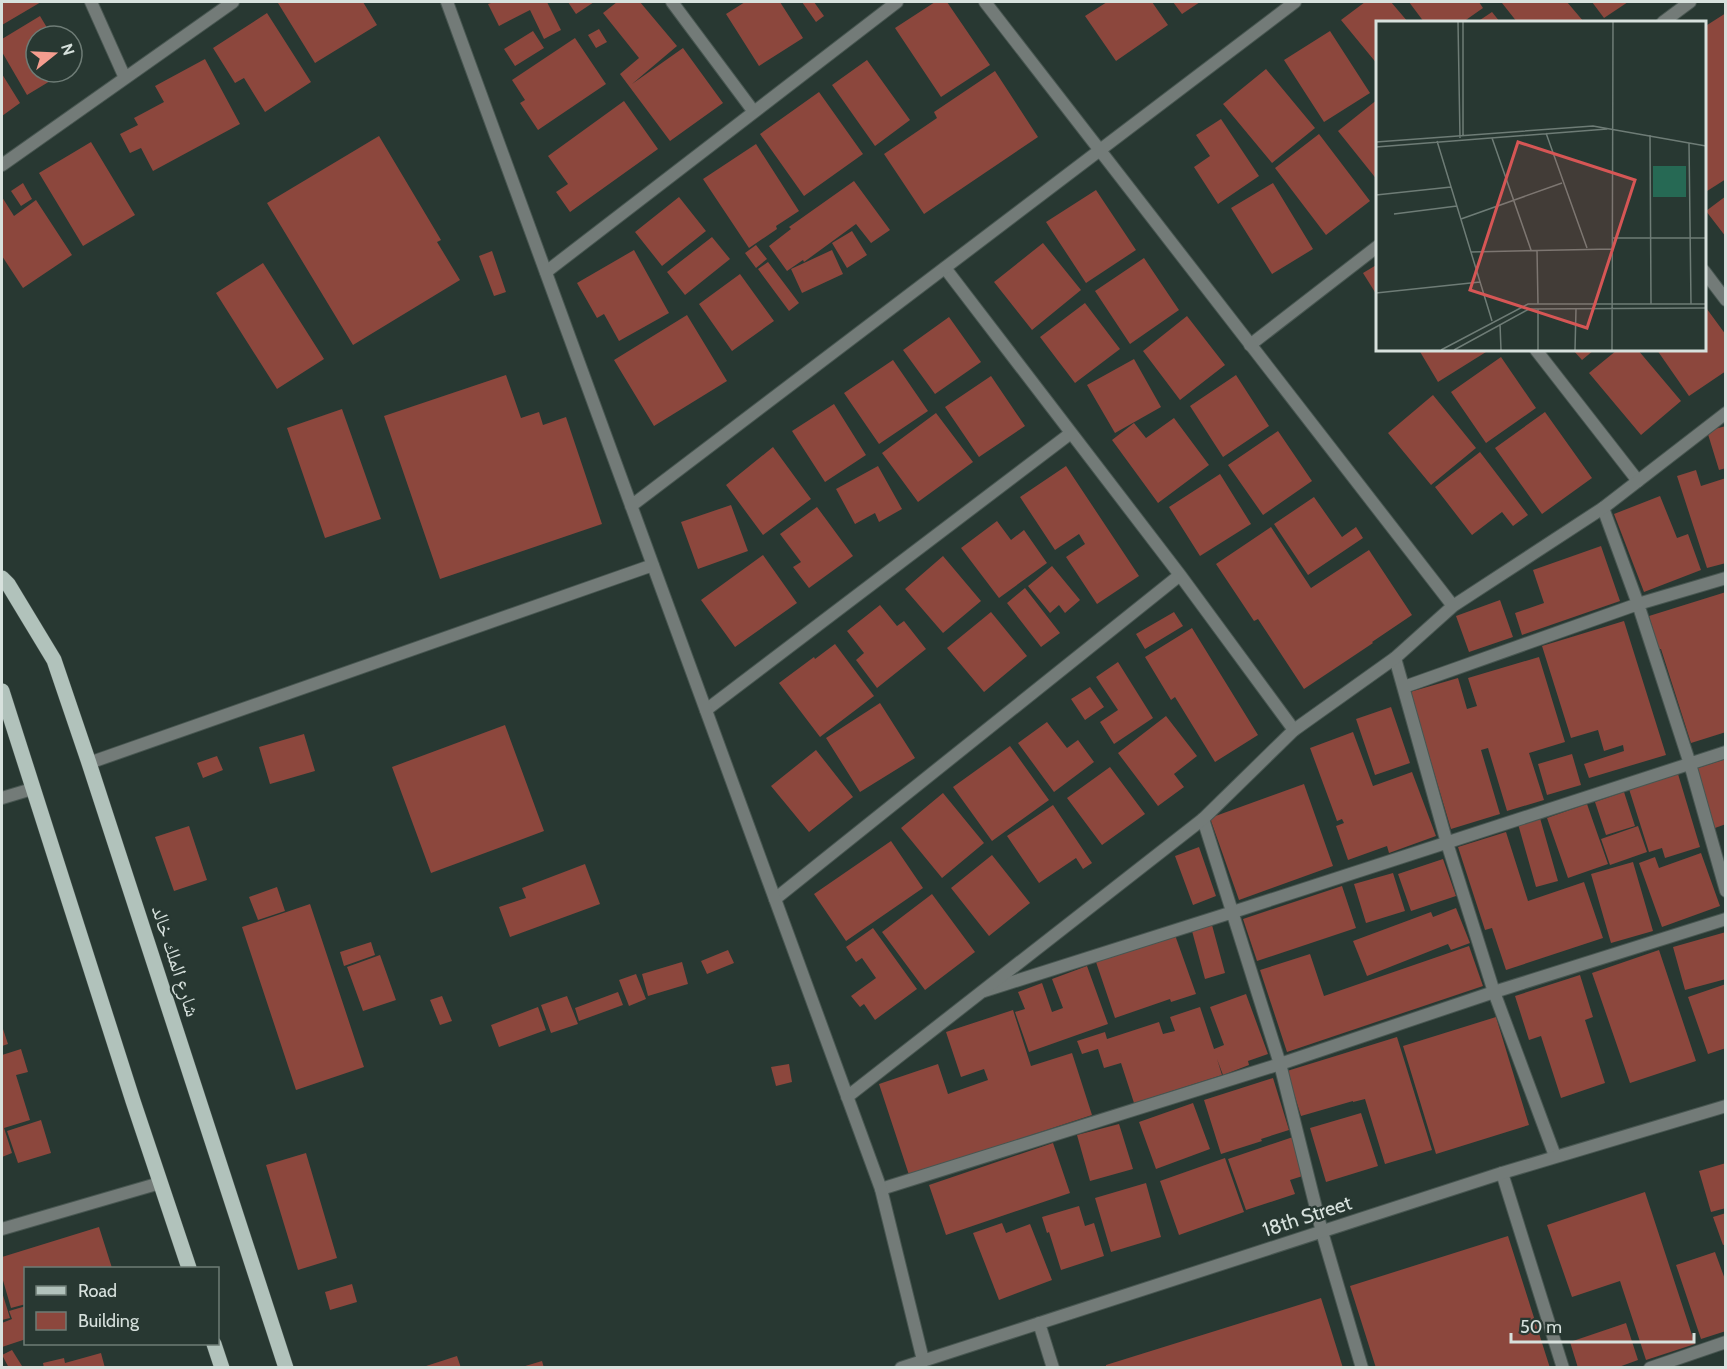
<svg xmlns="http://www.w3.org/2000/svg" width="1727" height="1369" font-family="Cabin,'Noto Naskh Arabic',sans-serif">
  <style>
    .building { fill: #8c473d }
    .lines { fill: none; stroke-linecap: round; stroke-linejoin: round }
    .minor-casing { stroke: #485651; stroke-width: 14 }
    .tertiary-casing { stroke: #485651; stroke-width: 14 }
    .primary-casing { stroke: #485651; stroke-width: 16 }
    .minor { stroke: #737b78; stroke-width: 12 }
    .tertiary { stroke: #737b78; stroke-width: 12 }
    .primary { stroke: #b1c2bb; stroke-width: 15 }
    .labels { text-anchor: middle; stroke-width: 4.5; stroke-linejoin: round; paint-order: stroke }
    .street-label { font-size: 20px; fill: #d7e1dd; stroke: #283832 }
    .inset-road { fill: none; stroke: #6e7c76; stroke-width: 1.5 }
    .view { fill: #d65655; fill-opacity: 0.15; stroke: #d65655; stroke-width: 3 }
    .inset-edge { fill: none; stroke: #d7e1dd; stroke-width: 3 }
  </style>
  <rect width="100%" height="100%" fill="#283832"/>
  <!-- building -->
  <path class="building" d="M2 2H41L2 25Z
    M279 2H363L377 25 315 63 278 3Z
    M494 2H547L561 30 544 39 530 10 499 26 488 4Z
    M568 2H594L576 14Z
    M617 2H640L677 46 632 84 683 48 723 103 670 141 620 74 639 58 603 13Z
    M745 2H780L803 38 759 66 726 14Z
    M802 2H814L824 16 816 22Z
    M935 2H947L990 65 941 97 895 28Z
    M1107 2H1152L1168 25 1116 61 1085 16Z
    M1173 2H1200L1182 14Z
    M1365 2H1391L1408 22H1378V65L1341 20Z
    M1409 2H1479L1483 8 1463 22H1424Z
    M1503 2H1567L1584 22H1517L1502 3Z
    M1592 2H1628L1604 18Z
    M1492 12 1500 22H1477Z
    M267 13 311 82 265 112 244 78 235 83 213 48Z
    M1726 13V179L1704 193V27Z
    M40 16 52 36H36V72H65L27 95 2 52V39Z
    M599 29 607 42 596 48 588 35Z
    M533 31 544 48 515 66 504 49Z
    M1330 31 1370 93 1324 122 1284 60Z
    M575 38 606 84 538 130 520 103 525 100 512 80Z
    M205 59 240 124 153 171 141 148 130 153 120 134 138 125 134 118 164 102 155 86Z
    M867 60 910 120 875 146 832 85Z
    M1266 69 1315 128 1272 163 1223 104Z
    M995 71 1038 137 924 214 884 154 937 118 934 112Z
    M2 74 20 103 2 116Z
    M819 92 863 154 804 196 760 134Z
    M1378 99V181L1338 131Z
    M624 101 658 149 570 212 556 192 568 184 548 156Z
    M1221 119 1259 176 1218 204 1194 167 1210 156 1196 135Z
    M1319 134 1370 201 1326 235 1275 168Z
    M379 136 441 240 437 242 460 280 353 345 267 203Z
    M91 142 135 215 83 246 39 173Z
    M756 144 799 211 776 226 777 229 749 248 703 179Z
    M854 181 890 230 871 243 856 224 804 262 803 260 787 271 769 246 791 229 789 227Z
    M23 183 32 199 21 206 11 191Z
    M1273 183 1313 249 1272 274 1231 208Z
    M1096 190 1136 250 1086 283 1046 222Z
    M1726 196V237L1706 211Z
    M2 197 14 216 36 200 72 255 23 288 2 256Z
    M679 197 706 231 662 266 635 232Z
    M852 231 867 255 847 268 832 243Z
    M712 237 730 259 685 295 667 272Z
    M1043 243 1081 290 1032 330 994 282Z
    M756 245 767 259 756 268 745 253Z
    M634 250 669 313 619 341 604 314 597 318 577 283Z
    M832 250 843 274 802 293 791 269Z
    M492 251 506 292 494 296 479 256Z
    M1144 258 1179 310 1130 344 1095 291Z
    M768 262 799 303 789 311 758 269Z
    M263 263 324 359 277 389 216 293Z
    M1378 264V297L1363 273Z
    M740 274 774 321 732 351 699 304Z
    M1085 303 1120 349 1075 383 1040 337Z
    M1704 305 1726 335V371L1689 396 1657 350H1704Z
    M687 315 727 381 654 426 614 360Z
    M1187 316 1225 365 1180 400 1143 351Z
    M949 317 981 362 935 394 903 350Z
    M1419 350H1484L1486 352 1438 382Z
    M1573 350H1594L1582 360Z
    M1617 350H1638L1681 401 1641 435 1589 373Z
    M1501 357 1536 408 1486 443 1451 392Z
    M1134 359 1161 407 1115 433 1087 385Z
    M893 360 928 411 879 444 844 393Z
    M506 375 521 418 539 412 543 425 566 417 602 524 440 579 384 416Z
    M1236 375 1269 426 1223 457 1190 406Z
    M991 376 1025 426 979 457 945 407Z
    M1433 395 1476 448 1431 485 1388 433Z
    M834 404 866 455 825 482 792 431Z
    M342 409 381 519 325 538 287 428Z
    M1545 412 1592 478 1542 514 1495 448Z
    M936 413 973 462 918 502 882 453Z
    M1174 418 1209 465 1158 503 1112 440 1134 423 1146 438Z
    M1726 426V468L1719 470 1707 431Z
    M1278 431 1312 481 1263 515 1228 465Z
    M773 447 811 499 763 535 726 485Z
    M1480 452 1528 515 1513 526 1502 512 1472 535 1435 487Z
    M878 466 902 509 879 522 875 513 855 524 836 489Z
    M1066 466 1139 576 1097 604 1066 557 1085 544 1079 534 1055 550 1020 497Z
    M1696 470 1701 486 1726 478V563L1707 568 1677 476Z
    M1220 474 1251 524 1200 556 1169 507Z
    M1660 496 1677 538 1688 534 1701 570 1644 592 1614 514Z
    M1314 497 1342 537 1356 527 1363 538 1308 575 1274 524Z
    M731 505 748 551 698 569 681 522Z
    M817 507 853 556 809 588 793 567 801 562 780 534Z
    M997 521 1011 540 1024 530 1047 563 999 598 961 548Z
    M1271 527 1311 588 1369 550 1412 615 1372 642 1373 643 1304 689 1258 619 1254 621 1216 564Z
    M1601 546 1620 601 1522 635 1515 613 1544 603 1533 570Z
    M763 555 797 603 735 647 701 600Z
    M943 556 981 601 943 633 905 589Z
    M1052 566 1080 600 1065 613 1059 605 1050 613 1028 586Z
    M1025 588 1060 633 1041 647 1007 603Z
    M1726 592V732L1691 743 1661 649H1659L1649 616Z
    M1500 600 1513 637 1469 652 1456 616Z
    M880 605 897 626 904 621 926 649 877 688 856 660 864 653 847 631Z
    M991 612 1027 656 984 692 947 648Z
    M1174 612 1183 626 1145 649 1136 634Z
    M1624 621 1666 755 1589 778 1584 764 1624 751 1623 745 1604 751 1598 730 1571 738 1542 646Z
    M1192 628 1258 735 1215 762 1175 697 1171 700 1145 657Z
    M835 644 874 696 820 737 779 683 814 657 815 659Z
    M1539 657 1565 742 1529 753 1544 800 1507 811 1488 748 1481 750 1500 814 1451 829 1410 692 1458 678 1467 709 1477 706 1468 678Z
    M1118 662 1153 718 1114 744 1100 722 1118 710 1096 677Z
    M1090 687 1104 707 1085 720 1071 699Z
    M880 703 915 758 860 792 826 738Z
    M1391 707 1410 763 1375 775 1356 719Z
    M1166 716 1197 756 1174 774 1184 787 1158 806 1118 753Z
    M1047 722 1067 748 1078 740 1094 762 1054 792 1018 743Z
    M505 725 544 831 431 873 392 767Z
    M1353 732 1373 786 1412 772 1436 836 1389 853 1387 846 1348 860 1336 826 1344 823 1342 819 1337 821 1310 748Z
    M304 734 315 771 270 784 259 747Z
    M1010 746 1049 800 992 841 953 787Z
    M816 750 853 797 809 832 771 786Z
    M1572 754 1581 785 1547 795 1538 764Z
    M217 756 223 770 203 778 197 763Z
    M1726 759V824L1715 828 1695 769Z
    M1110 767 1145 814 1102 845 1067 798Z
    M1678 774 1700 847 1665 858 1662 848 1649 852 1629 789Z
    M1304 784 1333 866 1239 900 1210 818Z
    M1624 792 1635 826 1606 835 1595 802Z
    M943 793 984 843 942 878 901 828Z
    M1587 804 1608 864 1568 878 1547 818Z
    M1053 805 1092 863 1083 869 1076 858 1039 883 1007 836Z
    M1540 818 1558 881 1536 887 1518 824Z
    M189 826 207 880 174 891 155 837Z
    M1638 826 1647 852 1610 865 1601 839Z
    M1506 832 1528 901 1584 882 1603 938 1506 970 1492 928 1485 930 1458 847Z
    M891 841 923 888 846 941 814 894Z
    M1199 847 1216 896 1193 905 1175 856Z
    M1701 853 1720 906 1662 927 1639 863 1655 857 1659 868Z
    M992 855 1030 903 989 936 951 888Z
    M1443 859 1456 896 1411 911 1398 874Z
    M1633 862 1653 931 1611 943 1591 874Z
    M585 864 600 904 510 937 499 907 526 898 522 888Z
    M1393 873 1405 911 1366 923 1354 884Z
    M1342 886 1356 928 1257 961 1243 919Z
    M277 887 285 911 258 920 249 897Z
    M932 894 975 952 925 990 882 932Z
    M310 904 364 1067 296 1090 242 927Z
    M1456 908 1470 943 1451 950 1448 944 1367 976 1353 941 1431 912 1433 917Z
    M1212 925 1225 973 1205 979 1192 931Z
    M873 928 917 989 875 1020 864 1004 860 1007 851 996 876 978 862 958 856 962 846 947Z
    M1726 932V979L1685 990 1673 947Z
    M1175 935 1196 994 1171 1002 1170 999 1115 1018 1096 962Z
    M371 942 375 955 344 966 340 952Z
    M1469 946 1483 986 1287 1052 1260 970 1310 954 1324 996Z
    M728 950 734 963 707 974 701 961Z
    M1659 950 1696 1061 1630 1083 1592 973Z
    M380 955 396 1000 363 1011 347 967Z
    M682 962 688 984 648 996 642 974Z
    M1087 966 1108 1024 1029 1052 1015 1012 1025 1009 1018 992 1042 983 1052 1012 1063 1008 1052 979Z
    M636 974 646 999 629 1006 619 980Z
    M1580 975 1593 1017 1585 1020 1605 1083 1561 1098 1541 1036 1529 1040 1515 996Z
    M1726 984V1048L1708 1054 1688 997Z
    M618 992 623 1005 579 1021 575 1008Z
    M1246 994 1268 1054 1248 1061 1249 1065 1223 1075 1217 1059 1222 1075 1134 1103 1121 1063 1104 1068 1098 1049 1082 1054 1077 1041 1105 1032 1107 1039 1159 1022 1163 1034 1175 1031 1170 1017 1200 1007 1214 1049 1224 1045 1210 1007Z
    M442 996 452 1021 440 1025 430 1000Z
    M567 996 578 1024 551 1033 541 1005Z
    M538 1007 546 1030 499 1047 491 1025Z
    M1013 1010 1031 1066 1072 1053 1092 1115 909 1175 879 1084 938 1064 948 1094 988 1080 984 1069 961 1077 946 1032Z
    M1496 1017 1529 1125 1436 1154 1403 1046Z
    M2 1026 8 1044 2 1046Z
    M1397 1037 1432 1150 1385 1164 1365 1099 1353 1102V1101L1301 1116 1287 1071Z
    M21 1049 28 1072 16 1075 30 1120 4 1128 12 1153 2 1157V1055Z
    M789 1064 792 1082 776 1086 771 1067Z
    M1273 1078 1289 1130 1261 1139 1262 1141 1221 1154 1204 1100Z
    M1193 1103 1210 1149 1156 1169 1139 1122Z
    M1361 1113 1378 1166 1326 1182 1310 1128Z
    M41 1120 51 1153 18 1163 7 1131Z
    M1119 1124 1133 1169 1090 1181 1077 1135Z
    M1293 1137 1306 1175 1290 1180 1295 1194 1246 1210 1228 1159Z
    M1053 1143 1070 1193 946 1235 929 1185Z
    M306 1153 337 1258 298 1270 266 1165Z
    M1225 1158 1244 1212 1179 1235 1160 1181Z
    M1726 1163V1208L1711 1212 1699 1171Z
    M1146 1183 1161 1237 1111 1252 1095 1198Z
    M1645 1192 1695 1344 1646 1360 1620 1281 1572 1297 1547 1225Z
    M1079 1206 1085 1226 1094 1223 1104 1256 1061 1270 1049 1232 1047 1233 1042 1217Z
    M1726 1213V1244L1723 1245 1713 1217Z
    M1002 1223 1006 1233 1030 1224 1052 1280 999 1300 973 1233Z
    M99 1227 112 1268H26V1304L11 1308 2 1277V1257Z
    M1508 1236 1550 1368H1376L1350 1286Z
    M1715 1252 1726 1282V1331L1701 1339 1676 1265Z
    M352 1284 357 1302 330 1310 325 1292Z
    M2 1292 10 1318 2 1320Z
    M1321 1298 1343 1368H1106V1365Z
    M26 1306V1339L2 1347V1323L12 1319 9 1311Z
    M1626 1323 1638 1360 1616 1368H1578L1570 1342Z
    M12 1350 22 1366 20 1368H9L2 1355Z
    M101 1353 105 1368H44L43 1363 64 1358 65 1363Z
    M457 1356 461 1368H423V1367Z
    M542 1361 544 1368H522V1367Z"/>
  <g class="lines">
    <defs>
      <path id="minor" d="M672 2 754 112
        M1663 22 1690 2
        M945 268 1180 575 1294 730
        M1704 271 1726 300
        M546 272 897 2
        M1250 345 1378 246
        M1536 350 1638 481
        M1603 508 1638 604 1690 764 1726 891
        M1395 658 1447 843 1494 992 1555 1156
        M1404 687 1638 604 1726 578
        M706 710 1071 433
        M1203 819 1280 1064 1322 1232 1362 1368
        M775 899 1180 575
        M984 991 1233 912 1726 752
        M1502 1173 1563 1368
        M881 1189 1280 1064 1494 992 1726 919
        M1650 1368 1726 1342"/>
      <path id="tertiary" d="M91 2 125 78
        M447 2 881 1189 923 1360
        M985 2 1453 606
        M2 165 233 2
        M631 506 1295 2
        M89 763 653 565
        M2 798 32 789
        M847 1097 1203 819 1294 730 1395 658 1453 606 1603 508 1726 413
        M2 1229 160 1183
        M1039 1323 1053 1368
        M901 1368 1502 1173 1726 1106"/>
      <path id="primary" d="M2 578 8 584 54 660 89 763 286 1368
        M2 691 133 1101 189 1268
        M214 1344 222 1368"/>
    </defs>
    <!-- minor casing -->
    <use href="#minor" class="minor-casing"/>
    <!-- tertiary casing -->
    <use href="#tertiary" class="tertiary-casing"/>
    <!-- primary casing -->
    <use href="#primary" class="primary-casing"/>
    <!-- minor -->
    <use href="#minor" class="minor"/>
    <!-- tertiary -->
    <use href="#tertiary" class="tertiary"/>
    <!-- primary -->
    <use href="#primary" class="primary"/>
  </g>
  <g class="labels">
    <!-- street labels -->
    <g class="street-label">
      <text transform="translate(176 961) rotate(72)" y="7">شارع الملك خالد</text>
      <text transform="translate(1307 1216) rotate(-18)" y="7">18th Street</text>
    </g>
  </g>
  <!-- overview -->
  <g transform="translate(1376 21)">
    <rect width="330" height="330" fill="#283832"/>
    <path d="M277 145H310V176H277Z" fill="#266954"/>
    <path class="inset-road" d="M82 1 84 117M170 112 211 227M274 114 275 283M87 115V1M116 117 155 229M61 120 116 300M0 121 217 105 330 125M313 122 315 283M0 126 231 108M0 174 75 166M18 193 81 185M85 198 186 162M236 217H330M161 229 162 283M95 231 236 228M0 272 104 261M124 303 125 329M65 329 152 283H330M78 329 153 288 330 287M162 329V288M199 329 200 288M236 329 237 1"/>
    <path class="view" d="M142 121 259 159 211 307 94 269Z"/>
    <rect width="330" height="330" class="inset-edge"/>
  </g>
  <!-- border -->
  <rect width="1727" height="1369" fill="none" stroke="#d7e1dd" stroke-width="6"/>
  <!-- legend -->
  <rect x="24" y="1267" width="195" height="78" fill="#283832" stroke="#6e7c76" stroke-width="1.5"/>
  <rect x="36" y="1286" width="30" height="9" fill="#b1c2bb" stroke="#6e7c76" stroke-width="1.5"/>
  <text x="78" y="1297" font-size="18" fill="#d7e1dd">Road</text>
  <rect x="36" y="1312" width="30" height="18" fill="#8c473d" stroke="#6e7c76" stroke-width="1.5"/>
  <text x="78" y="1327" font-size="18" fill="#d7e1dd">Building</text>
  <!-- north arrow -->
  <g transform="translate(54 54) rotate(72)"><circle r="28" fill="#283832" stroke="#6e7c76" stroke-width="1.5"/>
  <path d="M0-4.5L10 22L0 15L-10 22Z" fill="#f59d8f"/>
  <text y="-9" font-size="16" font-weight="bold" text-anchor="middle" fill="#d7e1dd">N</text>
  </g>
  <!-- scale -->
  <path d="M1511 1333v9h183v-9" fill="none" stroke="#d7e1dd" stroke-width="3"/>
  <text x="1520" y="1333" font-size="18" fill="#d7e1dd" stroke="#283832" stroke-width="4.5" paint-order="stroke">50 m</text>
</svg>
